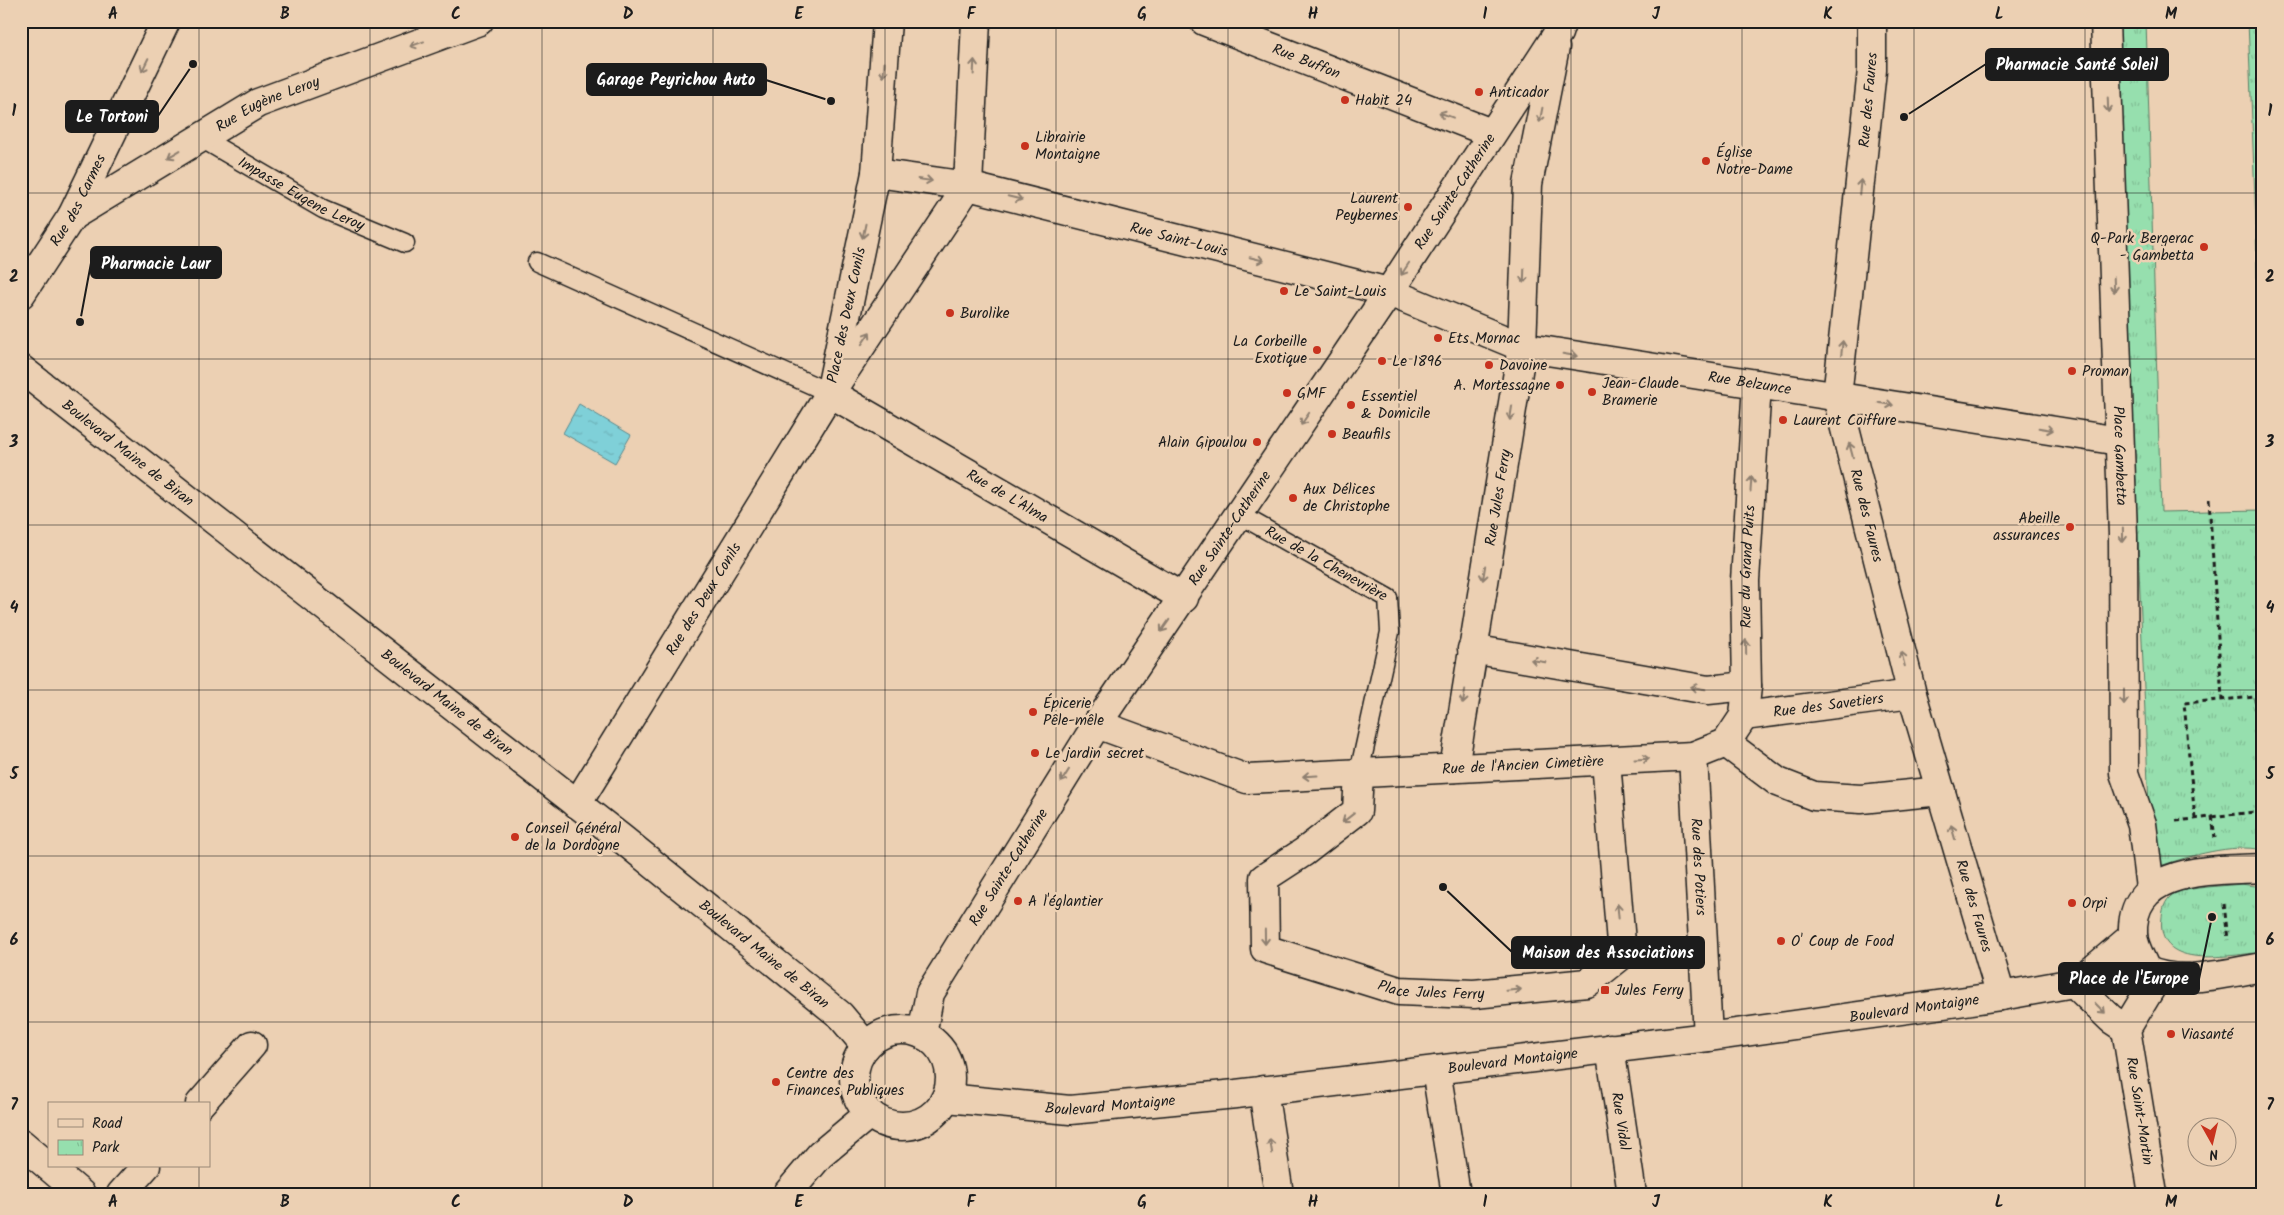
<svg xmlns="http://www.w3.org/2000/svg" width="2284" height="1215" font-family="Kalam,sans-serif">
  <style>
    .park { fill: url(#park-tufts); stroke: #597e65 }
    .water { fill: url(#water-ripples); stroke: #57888d }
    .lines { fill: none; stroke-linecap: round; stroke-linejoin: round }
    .lane-casing { stroke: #1c1c1c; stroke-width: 21 }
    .street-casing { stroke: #1c1c1c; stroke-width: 31 }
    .secondary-casing { stroke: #1c1c1c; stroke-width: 31 }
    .path { stroke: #1c1c1c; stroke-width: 3; stroke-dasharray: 5 4; stroke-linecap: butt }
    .lane { stroke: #ecd0b3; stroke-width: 18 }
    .street { stroke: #ecd0b3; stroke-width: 28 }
    .secondary { stroke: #ecd0b3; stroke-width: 28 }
    .oneway { stroke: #8e7f6f }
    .grid { fill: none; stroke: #1c1c1c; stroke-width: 1; stroke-opacity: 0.55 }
    .poi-dot { fill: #c8321e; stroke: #ecd0b3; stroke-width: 2 }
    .labels { text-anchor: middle; stroke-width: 5; stroke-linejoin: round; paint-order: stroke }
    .street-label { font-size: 15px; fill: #1c1c1c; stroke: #ecd0b3 }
    .poi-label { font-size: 15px; fill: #1c1c1c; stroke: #ecd0b3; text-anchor: start }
    .leader { fill: none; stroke: #1c1c1c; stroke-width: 2 }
    .callout-dot { fill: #1c1c1c; stroke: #ecd0b3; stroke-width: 2 }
    .callout { fill: #1c1c1c; stroke: #1c1c1c; stroke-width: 2 }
    .callout-label { font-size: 16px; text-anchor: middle; font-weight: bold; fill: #fff }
    .neatline { fill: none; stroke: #1c1c1c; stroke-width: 2 }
    .grid-label { font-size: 16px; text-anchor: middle; font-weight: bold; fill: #1c1c1c }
  </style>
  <defs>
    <pattern id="park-tufts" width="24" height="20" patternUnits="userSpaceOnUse" patternTransform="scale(1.25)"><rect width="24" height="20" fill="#96dfae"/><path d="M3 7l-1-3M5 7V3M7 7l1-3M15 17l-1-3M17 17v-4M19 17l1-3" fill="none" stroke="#81bf95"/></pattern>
    <pattern id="water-ripples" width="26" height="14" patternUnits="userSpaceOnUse" patternTransform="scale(1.25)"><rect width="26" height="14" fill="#7fd0d8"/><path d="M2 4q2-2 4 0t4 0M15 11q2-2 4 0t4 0" fill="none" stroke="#6db2b9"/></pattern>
  </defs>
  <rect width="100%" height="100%" fill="#ecd0b3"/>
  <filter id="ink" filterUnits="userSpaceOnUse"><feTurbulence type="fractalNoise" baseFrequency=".02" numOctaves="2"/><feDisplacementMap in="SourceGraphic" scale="10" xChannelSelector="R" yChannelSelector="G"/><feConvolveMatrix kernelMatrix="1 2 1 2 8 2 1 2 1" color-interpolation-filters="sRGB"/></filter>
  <g filter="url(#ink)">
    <!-- park -->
    <path class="park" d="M2116 21H2146L2161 512 2262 510 2256 224 2248 21H2263V850C2232 843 2190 856 2160 866L2150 831Z
      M2241 884 2263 887V949L2255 953C2223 956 2155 970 2162 917 2163 907 2166 897 2176 893 2190 887 2225 886 2241 884Z"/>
    <!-- water -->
    <path class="water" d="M579 404 631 435 615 463 563 433Z"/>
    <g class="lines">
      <defs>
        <g id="lane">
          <path id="s1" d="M201 138 323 209 405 243"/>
          <path d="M537 262 830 393"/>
          <path id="s2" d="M1240 515 1388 598 1390 632 1359 773"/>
        </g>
        <g id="street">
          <path id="s3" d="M1204 21 1491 133"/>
          <path id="s4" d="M1872 21V70L1837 397 1912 694 2001 996"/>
          <path id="s5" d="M2105 21 2123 535 2124 773 2142 824 2150 888"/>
          <path d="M876 173 968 186 976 21"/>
          <path id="s6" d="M72 216 258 103 479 21"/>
          <path id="s7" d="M21 294 72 216 166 21"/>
          <path d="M833 379 876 173 887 21"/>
          <path id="s8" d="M830 393 1184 598"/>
          <path d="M1472 649 1708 690 1747 686"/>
          <path id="s9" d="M1744 716 1912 694"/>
          <path id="s10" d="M1097 724 1247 779 1693 756 1726 743"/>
          <path id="s11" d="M1726 743 1744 716 1747 686 1745 581 1757 384"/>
          <path d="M1726 743 1778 782 1814 796 1861 799 1941 791"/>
          <path id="s12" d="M1693 756 1708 1037"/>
          <path id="s13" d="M1454 768 1522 347 1528 184 1555 47"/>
          <path id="s14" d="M1359 773 1357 811 1304 852 1264 878 1265 949 1399 991 1474 994 1587 983 1622 955 1606 761"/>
          <path id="s15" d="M577 804 830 393 968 186 1389 292 1522 347 2119 441"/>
          <path d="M2075 984 2111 1019 2126 1029"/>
          <path id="s16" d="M922 1034 930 993 1097 724 1389 292 1558 33 1562 21"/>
          <path id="s17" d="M1610 1048 1632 1194"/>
          <path d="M1436 1070 1456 1194"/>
          <path d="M1263 1090 1279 1194"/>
          <path d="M200 1104 252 1045"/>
          <path d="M21 1143 81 1194"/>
          <path d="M121 1194 146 1166"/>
          <path d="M787 1194 820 1155 869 1114"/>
          <path d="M2153 1194 2126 1029 2158 976"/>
        </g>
        <g id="secondary">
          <path id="s18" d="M21 369 621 838 840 1015 866 1046"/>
          <path d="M2263 868C2214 871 2130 865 2133 934 2133 945 2142 960 2146 970 2178 986 2229 973 2263 967"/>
          <path d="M2077 983 2133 936"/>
          <circle cx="902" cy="1078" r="48"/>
          <path id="s19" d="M947 1098 1070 1110 1236 1094 1708 1037 2001 996 2146 970"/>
        </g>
      </defs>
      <!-- lane casing -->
      <use href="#lane" class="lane-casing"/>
      <!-- street casing -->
      <use href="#street" class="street-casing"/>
      <!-- secondary casing -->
      <use href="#secondary" class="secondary-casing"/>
      <!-- path -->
      <path class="path" d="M2209 499 2222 699
        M2212 816 2215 838
        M2195 819 2184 703 2255 697 2263 790
        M2176 821 2263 811
        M2224 904 2228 940"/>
      <!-- lane -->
      <use href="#lane" class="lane"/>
      <!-- street -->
      <use href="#street" class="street"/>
      <!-- secondary -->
      <use href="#secondary" class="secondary"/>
    </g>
    <!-- one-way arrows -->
    <defs><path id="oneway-shaft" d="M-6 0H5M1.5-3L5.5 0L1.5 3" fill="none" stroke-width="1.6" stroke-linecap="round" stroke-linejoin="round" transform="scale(1.25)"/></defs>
    <g class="oneway">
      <use href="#oneway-shaft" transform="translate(417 44) rotate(160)"/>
      <use href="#oneway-shaft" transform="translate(145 65) rotate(116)"/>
      <use href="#oneway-shaft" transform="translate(974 67) rotate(-87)"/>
      <use href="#oneway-shaft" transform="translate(884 70) rotate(94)"/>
      <use href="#oneway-shaft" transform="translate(2108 105) rotate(88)"/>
      <use href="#oneway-shaft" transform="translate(1446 115) rotate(-159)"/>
      <use href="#oneway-shaft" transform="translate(1541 115) rotate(101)"/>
      <use href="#oneway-shaft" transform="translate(174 154) rotate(149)"/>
      <use href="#oneway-shaft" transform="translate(925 180) rotate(8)"/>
      <use href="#oneway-shaft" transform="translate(1860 187) rotate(-84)"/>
      <use href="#oneway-shaft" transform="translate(1015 198) rotate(14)"/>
      <use href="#oneway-shaft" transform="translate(864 231) rotate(102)"/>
      <use href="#oneway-shaft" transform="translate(1257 259) rotate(14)"/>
      <use href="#oneway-shaft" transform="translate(1405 269) rotate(123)"/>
      <use href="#oneway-shaft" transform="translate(1524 276) rotate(92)"/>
      <use href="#oneway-shaft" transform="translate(2114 285) rotate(88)"/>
      <use href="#oneway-shaft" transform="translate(866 338) rotate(-56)"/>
      <use href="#oneway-shaft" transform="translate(1842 348) rotate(-84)"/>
      <use href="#oneway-shaft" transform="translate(1570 355) rotate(9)"/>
      <use href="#oneway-shaft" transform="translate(1886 404) rotate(9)"/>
      <use href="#oneway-shaft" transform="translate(1511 413) rotate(99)"/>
      <use href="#oneway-shaft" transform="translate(1305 419) rotate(124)"/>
      <use href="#oneway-shaft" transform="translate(2046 429) rotate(9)"/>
      <use href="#oneway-shaft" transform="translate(1851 450) rotate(-105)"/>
      <use href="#oneway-shaft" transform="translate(1751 484) rotate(-86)"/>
      <use href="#oneway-shaft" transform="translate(2123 535) rotate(89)"/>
      <use href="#oneway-shaft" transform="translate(1484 573) rotate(99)"/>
      <use href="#oneway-shaft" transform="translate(1165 626) rotate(125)"/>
      <use href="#oneway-shaft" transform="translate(1746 647) rotate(-91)"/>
      <use href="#oneway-shaft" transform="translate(1903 659) rotate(-104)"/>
      <use href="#oneway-shaft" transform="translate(1538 661) rotate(-170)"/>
      <use href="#oneway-shaft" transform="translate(1698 688) rotate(-170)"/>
      <use href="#oneway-shaft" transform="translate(1464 697) rotate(99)"/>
      <use href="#oneway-shaft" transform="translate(2124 697) rotate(90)"/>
      <use href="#oneway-shaft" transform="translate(1642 759) rotate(-3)"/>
      <use href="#oneway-shaft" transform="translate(1065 776) rotate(122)"/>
      <use href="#oneway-shaft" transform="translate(1310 776) rotate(177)"/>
      <use href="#oneway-shaft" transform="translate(1348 818) rotate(142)"/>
      <use href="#oneway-shaft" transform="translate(1953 832) rotate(-106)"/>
      <use href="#oneway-shaft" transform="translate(1618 911) rotate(-95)"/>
      <use href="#oneway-shaft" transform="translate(1265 937) rotate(89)"/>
      <use href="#oneway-shaft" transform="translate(1514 990) rotate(-5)"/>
      <use href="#oneway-shaft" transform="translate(2100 1008) rotate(45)"/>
      <use href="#oneway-shaft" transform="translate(1271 1146) rotate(-99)"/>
    </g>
  </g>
  <!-- grid -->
  <path class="grid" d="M199 21V1104M370 21V1194M542 21V1194M713 21V1194M885 21V1194M1056 21V1194M1228 21V1194M1399 21V1194M1571 21V1194M1742 21V1194M1914 21V1194M2085 21V1194M21 193H2263M21 359H2263M21 525H2263M21 690H2263M21 856H2263M21 1022H2263M199 1166V1194"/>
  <!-- markers -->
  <g class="poi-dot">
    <circle cx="1479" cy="92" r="5"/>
    <circle cx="1345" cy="100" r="5"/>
    <circle cx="1025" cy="146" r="5"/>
    <circle cx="1706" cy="161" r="5"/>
    <circle cx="1408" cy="207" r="5"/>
    <circle cx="2204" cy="247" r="5"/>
    <circle cx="1284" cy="291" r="5"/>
    <circle cx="950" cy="313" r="5"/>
    <circle cx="1438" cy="338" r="5"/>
    <circle cx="1317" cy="350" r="5"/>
    <circle cx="1382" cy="361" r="5"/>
    <circle cx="1489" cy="365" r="5"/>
    <circle cx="2072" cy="371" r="5"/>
    <circle cx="1560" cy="385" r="5"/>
    <circle cx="1592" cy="392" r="5"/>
    <circle cx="1287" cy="393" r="5"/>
    <circle cx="1351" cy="405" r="5"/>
    <circle cx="1783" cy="420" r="5"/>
    <circle cx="1332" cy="434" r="5"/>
    <circle cx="1257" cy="442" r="5"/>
    <circle cx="1293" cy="498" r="5"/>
    <circle cx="2070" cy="527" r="5"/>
    <circle cx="1033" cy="712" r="5"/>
    <circle cx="1035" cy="753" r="5"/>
    <circle cx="515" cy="837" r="5"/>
    <circle cx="1018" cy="901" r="5"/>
    <circle cx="2072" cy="903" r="5"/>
    <circle cx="1781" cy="941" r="5"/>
    <rect x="1600" y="985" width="10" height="10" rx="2.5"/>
    <circle cx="2171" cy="1034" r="5"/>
    <circle cx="776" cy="1082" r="5"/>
  </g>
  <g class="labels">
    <!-- street labels -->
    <g class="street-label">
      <text dy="5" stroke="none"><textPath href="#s3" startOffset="110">Rue Buffon</textPath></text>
      <text transform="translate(1868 100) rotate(-85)" y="5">Rue des Faures</text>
      <text dy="5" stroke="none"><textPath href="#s6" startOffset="226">Rue Eugène Leroy</textPath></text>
      <text dy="5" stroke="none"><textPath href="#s16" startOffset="1000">Rue Sainte-Catherine</textPath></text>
      <text dy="5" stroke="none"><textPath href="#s1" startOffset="115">Impasse Eugene Leroy</textPath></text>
      <text dy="5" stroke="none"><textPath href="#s7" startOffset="110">Rue des Carmes</textPath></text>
      <text dy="5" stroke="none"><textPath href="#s15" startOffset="949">Rue Saint-Louis</textPath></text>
      <text transform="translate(846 315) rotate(-78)" y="5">Place des Deux Conils</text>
      <text dy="5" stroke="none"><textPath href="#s15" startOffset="1540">Rue Belzunce</textPath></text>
      <text dy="5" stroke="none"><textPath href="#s18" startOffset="136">Boulevard Maine de Biran</textPath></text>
      <text dy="5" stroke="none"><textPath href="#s5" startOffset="435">Place Gambetta</textPath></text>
      <text dy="5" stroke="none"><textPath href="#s8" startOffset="205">Rue de L'Alma</textPath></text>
      <text dy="5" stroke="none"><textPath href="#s13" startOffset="274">Rue Jules Ferry</textPath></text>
      <text dy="5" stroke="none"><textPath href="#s4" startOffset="500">Rue des Faures</textPath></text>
      <text dy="5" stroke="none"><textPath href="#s16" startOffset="595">Rue Sainte-Catherine</textPath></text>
      <text dy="5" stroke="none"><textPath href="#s2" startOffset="99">Rue de la Chenevrière</textPath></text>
      <text dy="5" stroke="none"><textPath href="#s11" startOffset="182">Rue du Grand Puits</textPath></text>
      <text dy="5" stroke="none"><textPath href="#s15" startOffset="241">Rue des Deux Conils</textPath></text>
      <text dy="5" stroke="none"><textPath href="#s18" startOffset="541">Boulevard Maine de Biran</textPath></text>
      <text dy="5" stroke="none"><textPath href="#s9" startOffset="85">Rue des Savetiers</textPath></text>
      <text dy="5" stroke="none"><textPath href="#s10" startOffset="436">Rue de l'Ancien Cimetière</textPath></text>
      <text dy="5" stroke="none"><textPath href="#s12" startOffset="111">Rue des Potiers</textPath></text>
      <text dy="5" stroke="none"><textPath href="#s16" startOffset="190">Rue Sainte-Catherine</textPath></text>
      <text dy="5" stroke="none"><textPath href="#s4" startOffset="905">Rue des Faures</textPath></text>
      <text dy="5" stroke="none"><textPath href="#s18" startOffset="946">Boulevard Maine de Biran</textPath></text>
      <text dy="5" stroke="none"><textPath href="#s14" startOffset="396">Place Jules Ferry</textPath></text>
      <text dy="5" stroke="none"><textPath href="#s19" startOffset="974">Boulevard Montaigne</textPath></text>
      <text dy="5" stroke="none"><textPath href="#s19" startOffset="569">Boulevard Montaigne</textPath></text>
      <text dy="5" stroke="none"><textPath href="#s19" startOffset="164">Boulevard Montaigne</textPath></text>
      <text transform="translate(2140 1111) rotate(81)" y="5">Rue Saint-Martin</text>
      <text dy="5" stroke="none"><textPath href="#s17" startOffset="74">Rue Vidal</textPath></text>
    </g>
    <!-- poi labels -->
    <g class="poi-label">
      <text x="1489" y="97">Anticador</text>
      <text x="1355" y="105">Habit 24</text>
      <text x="1035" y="142">Librairie<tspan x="1035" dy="17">Montaigne</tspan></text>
      <text x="1716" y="157">Église<tspan x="1716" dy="17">Notre-Dame</tspan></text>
      <text x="1398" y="203" text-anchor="end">Laurent<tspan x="1398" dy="17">Peybernes</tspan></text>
      <text x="2194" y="243" text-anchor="end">Q-Park Bergerac<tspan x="2194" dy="17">- Gambetta</tspan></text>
      <text x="1294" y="296">Le Saint-Louis</text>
      <text x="960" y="318">Burolike</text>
      <text x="1448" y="343">Ets Mornac</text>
      <text x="1307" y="346" text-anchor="end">La Corbeille<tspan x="1307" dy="17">Exotique</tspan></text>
      <text x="1392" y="366">Le 1896</text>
      <text x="1499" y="370">Davoine</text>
      <text x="2082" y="376">Proman</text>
      <text x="1602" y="388">Jean-Claude<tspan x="1602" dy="17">Bramerie</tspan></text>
      <text x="1550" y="390" text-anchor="end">A. Mortessagne</text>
      <text x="1297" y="398">GMF</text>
      <text x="1361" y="401">Essentiel<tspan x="1361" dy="17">&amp; Domicile</tspan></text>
      <text x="1793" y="425">Laurent Coiffure</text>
      <text x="1342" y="439">Beaufils</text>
      <text x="1247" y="447" text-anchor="end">Alain Gipoulou</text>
      <text x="1303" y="494">Aux Délices<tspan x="1303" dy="17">de Christophe</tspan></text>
      <text x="2060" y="523" text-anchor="end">Abeille<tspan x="2060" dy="17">assurances</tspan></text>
      <text x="1043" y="708">Épicerie<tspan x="1043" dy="17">Pêle-mêle</tspan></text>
      <text x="1045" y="758">Le jardin secret</text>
      <text x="525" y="833">Conseil Général<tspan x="525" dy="17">de la Dordogne</tspan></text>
      <text x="1028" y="906">A l'églantier</text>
      <text x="2082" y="908">Orpi</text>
      <text x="1791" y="946">O' Coup de Food</text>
      <text x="1615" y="995">Jules Ferry</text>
      <text x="2181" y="1039">Viasanté</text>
      <text x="786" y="1078">Centre des<tspan x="786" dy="17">Finances Publiques</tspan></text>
    </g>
  </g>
  <!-- callouts -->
  <path class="leader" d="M1904 117L1986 64M831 101L766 80M193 64L158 116M80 322L91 263M1443 887L1512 952M2212 917L2199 979"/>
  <g class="callout-dot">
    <circle cx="1904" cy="117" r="5"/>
    <circle cx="831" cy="101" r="5"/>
    <circle cx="193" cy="64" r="5"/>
    <circle cx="80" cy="322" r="5"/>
    <circle cx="1443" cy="887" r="5"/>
    <circle cx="2212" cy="917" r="5"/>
  </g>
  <g class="callout">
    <rect x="1986" y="49" width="182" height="31" rx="5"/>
    <rect x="587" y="64" width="179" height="31" rx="5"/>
    <rect x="66" y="101" width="92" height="31" rx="5"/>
    <rect x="91" y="247" width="130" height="31" rx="5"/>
    <rect x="1512" y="937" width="192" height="31" rx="5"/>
    <rect x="2059" y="963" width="140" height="31" rx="5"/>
  </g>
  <g class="callout-label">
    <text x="2077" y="70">Pharmacie Santé Soleil</text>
    <text x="676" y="85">Garage Peyrichou Auto</text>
    <text x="112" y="122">Le Tortoni</text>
    <text x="156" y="269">Pharmacie Laur</text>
    <text x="1608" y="958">Maison des Associations</text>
    <text x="2129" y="984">Place de l'Europe</text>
  </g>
  <!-- margin -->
  <rect width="2284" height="1215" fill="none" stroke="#ecd0b3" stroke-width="55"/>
  <!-- legend -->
  <rect x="48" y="1102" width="162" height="65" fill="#ecd0b3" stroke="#998877"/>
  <rect x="58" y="1119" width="25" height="8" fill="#ecd0b3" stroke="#998877"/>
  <text x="92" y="1128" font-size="15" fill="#1c1c1c">Road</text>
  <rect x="58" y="1140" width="25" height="15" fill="url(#park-tufts)" stroke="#998877"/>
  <text x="92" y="1152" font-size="15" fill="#1c1c1c">Park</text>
  <!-- north arrow -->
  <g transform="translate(2212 1142) rotate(172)"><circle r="24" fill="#ecd0b3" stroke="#998877"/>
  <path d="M0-4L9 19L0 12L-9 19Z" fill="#c8321e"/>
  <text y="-8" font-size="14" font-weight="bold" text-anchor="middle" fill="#1c1c1c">N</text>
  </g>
  <rect x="28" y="28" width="2228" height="1160" class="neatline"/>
  <g class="grid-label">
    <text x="113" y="19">A</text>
    <text x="285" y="19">B</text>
    <text x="456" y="19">C</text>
    <text x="628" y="19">D</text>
    <text x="799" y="19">E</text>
    <text x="971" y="19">F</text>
    <text x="1142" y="19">G</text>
    <text x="1313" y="19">H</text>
    <text x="1485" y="19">I</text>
    <text x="1656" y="19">J</text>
    <text x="1828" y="19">K</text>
    <text x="1999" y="19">L</text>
    <text x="2171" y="19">M</text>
    <text x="14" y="116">1</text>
    <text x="2270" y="116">1</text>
    <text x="14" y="282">2</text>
    <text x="2270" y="282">2</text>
    <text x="14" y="447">3</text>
    <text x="2270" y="447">3</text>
    <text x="14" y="613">4</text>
    <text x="2270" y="613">4</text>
    <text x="14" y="779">5</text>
    <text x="2270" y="779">5</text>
    <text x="14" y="945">6</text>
    <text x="2270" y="945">6</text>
    <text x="14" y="1110">7</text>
    <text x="2270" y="1110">7</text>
    <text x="113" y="1207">A</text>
    <text x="285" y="1207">B</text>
    <text x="456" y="1207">C</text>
    <text x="628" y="1207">D</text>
    <text x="799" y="1207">E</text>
    <text x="971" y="1207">F</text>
    <text x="1142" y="1207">G</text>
    <text x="1313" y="1207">H</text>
    <text x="1485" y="1207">I</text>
    <text x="1656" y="1207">J</text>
    <text x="1828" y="1207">K</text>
    <text x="1999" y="1207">L</text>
    <text x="2171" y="1207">M</text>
  </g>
</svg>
